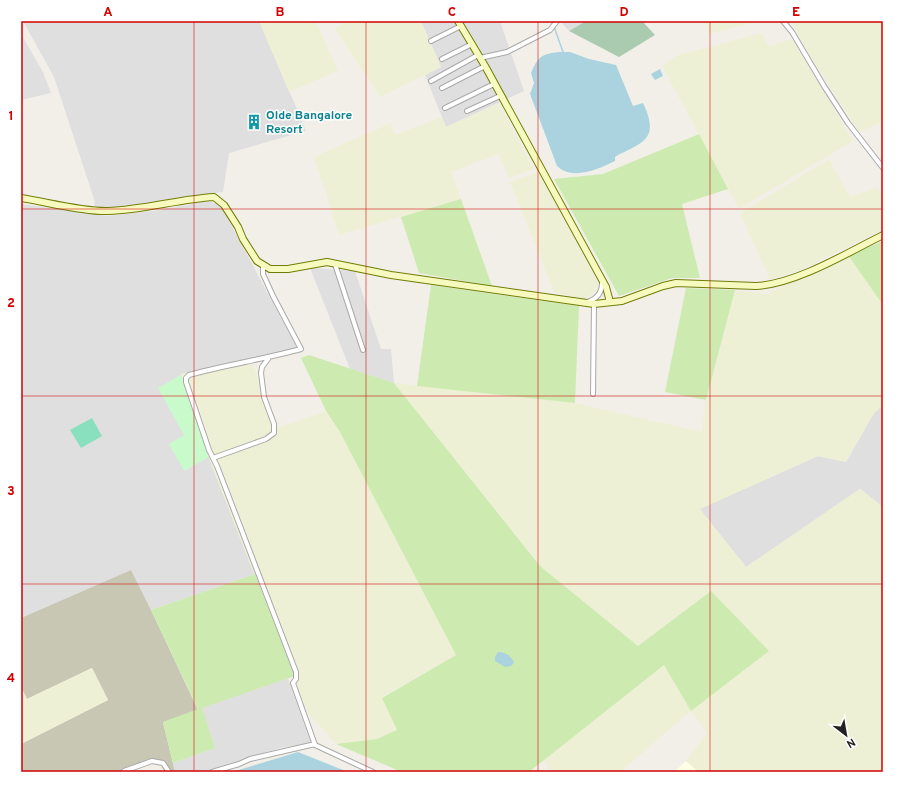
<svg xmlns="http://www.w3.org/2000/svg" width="904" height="793" font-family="Overpass,sans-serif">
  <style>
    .residential { fill: #e0dfdf }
    .education { fill: #ffffe5 }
    .construction { fill: #c7c7b4 }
    .farmland { fill: #eef0d5 }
    .grass { fill: #cdebb0 }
    .cemetery { fill: #aacbaf }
    .park { fill: #c8facc }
    .pitch { fill: #88e0be }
    .water { fill: #aad3df }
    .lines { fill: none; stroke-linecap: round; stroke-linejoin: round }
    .stream { stroke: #aad3df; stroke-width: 1.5 }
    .street-casing { stroke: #a9a9a9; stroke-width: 6 }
    .secondary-casing { stroke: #707d05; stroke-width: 8 }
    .street { stroke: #fff; stroke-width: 4 }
    .secondary { stroke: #f7fabf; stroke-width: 6 }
    .grid { fill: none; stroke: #d40000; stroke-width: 1; stroke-opacity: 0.55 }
    .labels { text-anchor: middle; stroke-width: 3; stroke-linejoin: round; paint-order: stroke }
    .culture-label { font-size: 12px; font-weight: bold; fill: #0d838f; stroke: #fff; text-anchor: start }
    .neatline { fill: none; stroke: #d40000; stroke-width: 1.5 }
    .grid-label { font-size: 13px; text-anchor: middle; font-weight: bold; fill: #d40000 }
  </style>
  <rect width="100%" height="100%" fill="#f2efe9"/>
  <!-- residential -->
  <path class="residential" d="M23 21H260L306 131 229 153 223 192 109 208 94 207 95 202 54 77Z
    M421 21H500L524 91 446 127 425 75 441 67Z
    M560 21H586L569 31Z
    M21 34 43 72 51 93 21 100Z
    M208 201 221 206 297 348 181 374 210 461 255 574 151 610 131 570 21 618V204L107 216 152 211Z
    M310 268 355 271 381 349H391L394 383 350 369Z
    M883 405V507L860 489 746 567 699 509 818 456 846 462 874 413Z
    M288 678 311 743 280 748 203 772H175L173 763 215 748 201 708Z"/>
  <!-- education -->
  <path class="education" d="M686 761 699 772H674Z"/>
  <!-- construction -->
  <path class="construction" d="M131 570 151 610 198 710 163 722 175 772H165L159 761 129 772H21V744L108 700 92 668 27 699 21 687V618Z"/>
  <!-- farmland -->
  <path class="farmland" d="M259 21H316L338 71 289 92Z
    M345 21H421L441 67 380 97 335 29Z
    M705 21H759L709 34Z
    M790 21H883V122L859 132 815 64Z
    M762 33 768 46 792 39 853 141 739 209 662 66 678 55Z
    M499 103 534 169 509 178 499 154 451 172 461 199 339 235 314 157 391 123 395 135 442 117 446 127Z
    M829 159 850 197 877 187 883 196V230L800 270 770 280 740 213Z
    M538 172 599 284 595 292 586 298 583 299 554 292 510 182Z
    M848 255 883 305V405L874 413 846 462 818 456 700 509 746 567 860 489 883 507V772H699L686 761 707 733 691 711 620 772H552L544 760 664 665 711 591 638 646 540 566 394 383 575 403 702 432 705 404 735 290 767 294Z
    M250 358 279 427 326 411 340 432 456 655 382 697 397 730 377 739 336 744 308 713 210 461 181 374Z
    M92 668 108 700 21 744V687L27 699Z"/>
  <!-- grass -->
  <path class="grass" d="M699 134 728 189 682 204 700 278H672L619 296 554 179 603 174Z
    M461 199 492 286 419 273 401 217Z
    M883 241V305L848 255Z
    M431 285 579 306 575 403 417 386Z
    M686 288 735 290 706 400 665 392Z
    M309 355 394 383 540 566 638 646 711 591 769 651 691 711 664 665 529 772H402L336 744 377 739 397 730 382 698 456 655 340 432 326 411 301 358Z
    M255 574 295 676 202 708 215 748 173 763 163 722 198 709 151 610Z"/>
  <!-- cemetery -->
  <path class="cemetery" d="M586 21H642L655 35 619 57 569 31Z"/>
  <!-- park -->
  <path class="park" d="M181 375 209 457 184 471 169 444 184 435 158 388Z"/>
  <!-- pitch -->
  <path class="pitch" d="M92 418 102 436 81 448 70 430Z"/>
  <!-- water -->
  <path class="water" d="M559 52H570L589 59 616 65 633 106 643 103C659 137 646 142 618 155L615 157V161C599 169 572 181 557 166L530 94 534 83 531 73C538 57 541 54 559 52Z
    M660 69 663 76 655 80 651 74Z
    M498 652C505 652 512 656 514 663L511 666 505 667 495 661V657Z
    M298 752 348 772H232Z"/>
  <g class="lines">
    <!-- stream -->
    <path class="stream" d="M552 21 563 52"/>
    <defs>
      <path id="street" d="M783 21 792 32 824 86 848 123 883 168
        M431 41 461 26
        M480 58 507 52 550 30 557 21
        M442 59 472 44
        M431 81 478 55
        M442 88 485 66
        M445 108 494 84
        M467 111 500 96
        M335 264 363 350
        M263 265V274L273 296 301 349C264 359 226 365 189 375L186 378V382L209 450 217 466 296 672V679L293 683 315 745 373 772
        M587 302C597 299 602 293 602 283
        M593 394 594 304
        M213 458 266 439 274 433V424L264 397 261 373 262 367 268 359
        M124 771 152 761 163 763 169 772
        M212 772 239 764 250 759 315 744"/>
      <path id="secondary" d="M458 21 485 66 606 287 610 302
        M21 198C47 202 83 212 108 211 144 210 179 199 214 197L224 205 238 227 243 239 257 261 270 269H288L327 262 391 275 594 304 622 301 663 286 676 283 756 286C796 284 847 253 883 235"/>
    </defs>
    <!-- street casing -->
    <use href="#street" class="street-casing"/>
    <!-- secondary casing -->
    <use href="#secondary" class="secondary-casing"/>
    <!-- street -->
    <use href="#street" class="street"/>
    <!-- secondary -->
    <use href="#secondary" class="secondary"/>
  </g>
  <!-- grid -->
  <path class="grid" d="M194 21V772M366 21V772M538 21V772M710 21V772M21 209H883M21 396H883M21 584H883"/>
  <!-- icons -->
  <defs>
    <symbol id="building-bare" viewBox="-9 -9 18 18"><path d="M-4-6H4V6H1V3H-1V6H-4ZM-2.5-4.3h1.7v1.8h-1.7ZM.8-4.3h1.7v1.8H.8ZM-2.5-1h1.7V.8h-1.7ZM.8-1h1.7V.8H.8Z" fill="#0f9aa8" stroke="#fff" stroke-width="2.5" paint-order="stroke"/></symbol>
  </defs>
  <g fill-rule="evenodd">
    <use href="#building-bare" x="243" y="111" width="22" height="22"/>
  </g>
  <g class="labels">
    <!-- culture labels -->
    <g class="culture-label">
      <text x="266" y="119">Olde Bangalore<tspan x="266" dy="14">Resort</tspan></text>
    </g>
  </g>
  <!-- border -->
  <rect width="904" height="793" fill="none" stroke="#ffffff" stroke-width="44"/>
  <!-- north arrow -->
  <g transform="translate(846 735) rotate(149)" stroke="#ffffff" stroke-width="3" paint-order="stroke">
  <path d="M0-3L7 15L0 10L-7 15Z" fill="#222222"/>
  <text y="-6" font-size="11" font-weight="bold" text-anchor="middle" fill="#222222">N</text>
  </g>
  <rect x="22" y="22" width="860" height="749" class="neatline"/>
  <g class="grid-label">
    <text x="108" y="16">A</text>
    <text x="280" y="16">B</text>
    <text x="452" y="16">C</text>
    <text x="624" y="16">D</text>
    <text x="796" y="16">E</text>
    <text x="11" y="120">1</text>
    <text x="11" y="307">2</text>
    <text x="11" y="495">3</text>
    <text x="11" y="682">4</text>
  </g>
</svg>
